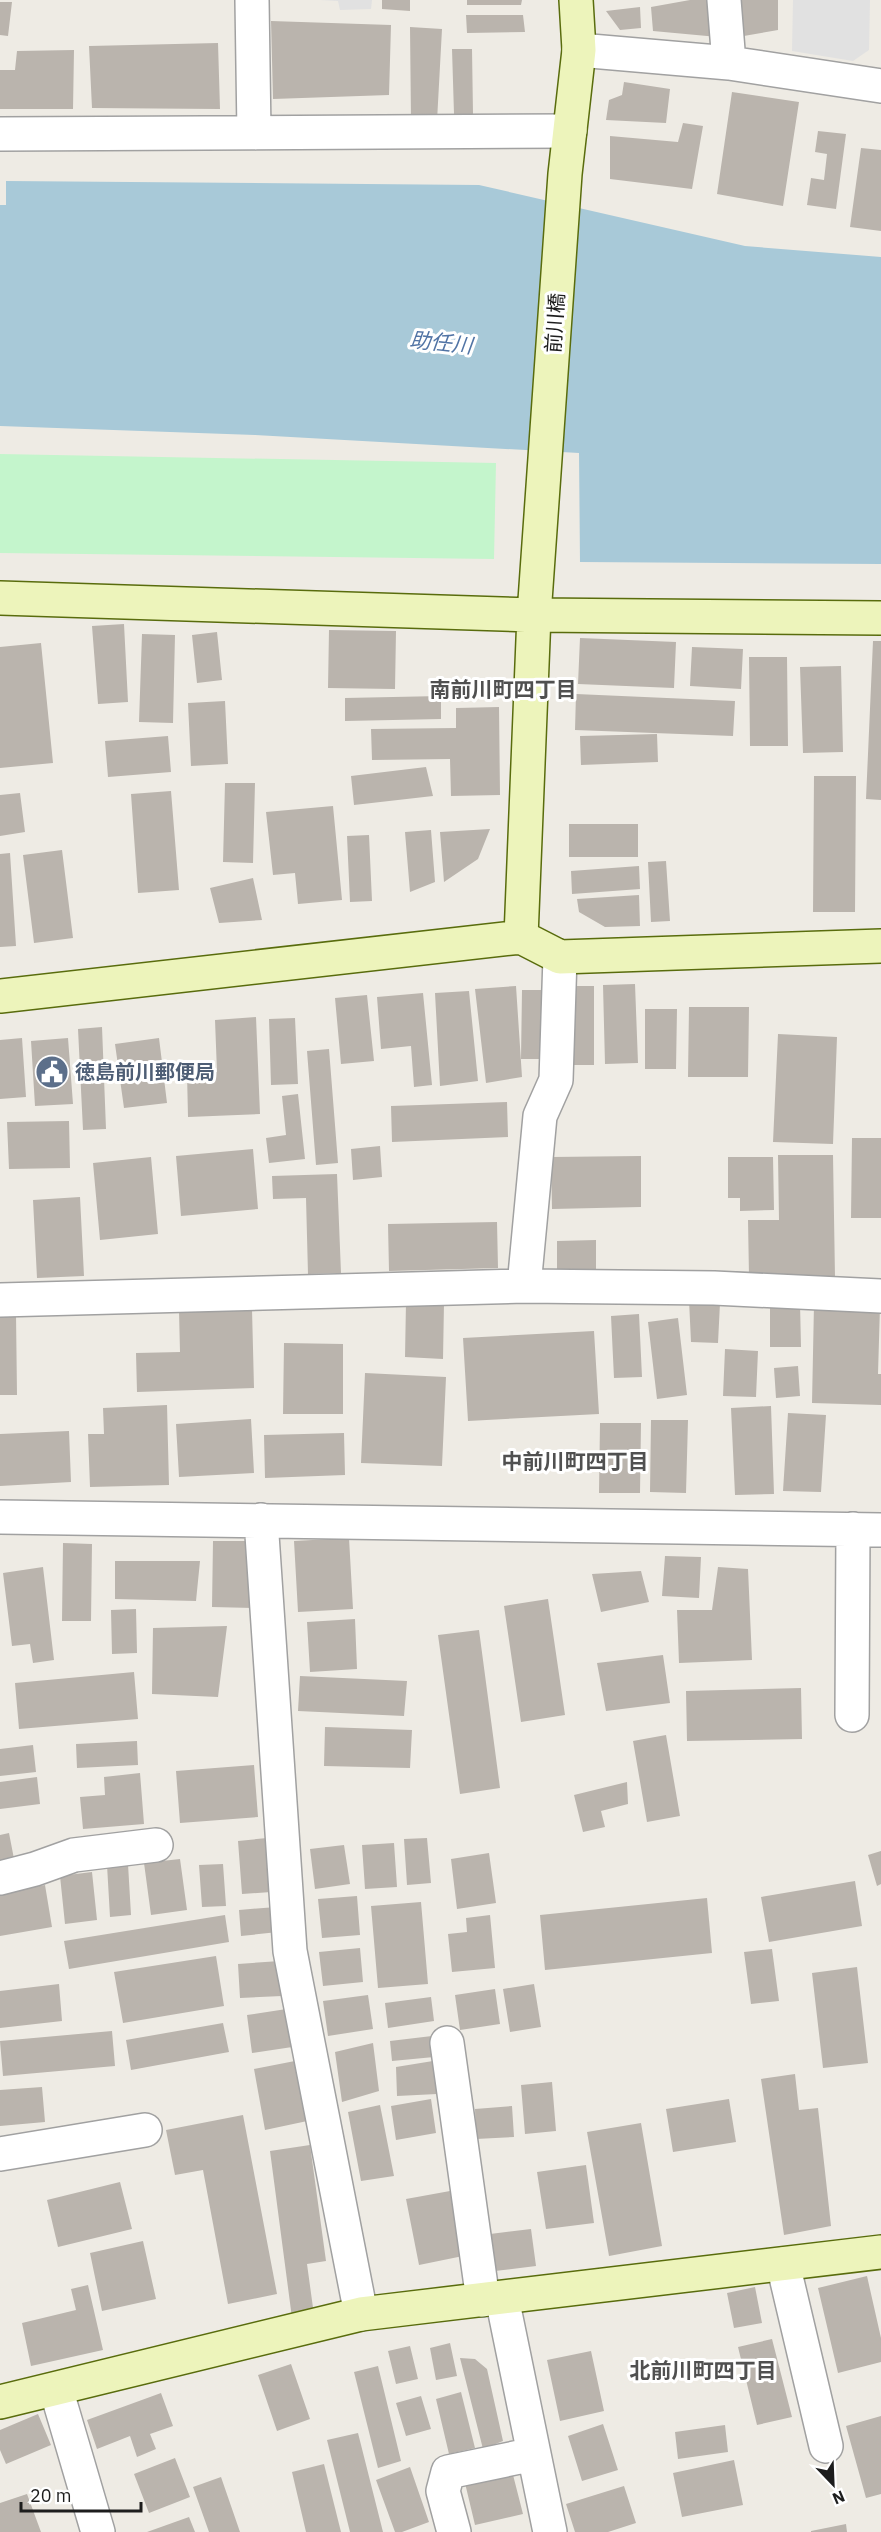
<svg xmlns="http://www.w3.org/2000/svg" width="881" height="2532" font-family="'IBM Plex Sans','Noto Sans JP',sans-serif">
  <style>
    .park { fill: #c4f5cc }
    .parking { fill: #e1e1e1 }
    .water { fill: #a8c9d8 }
    .building { fill: #bab4ad }
    .lines { fill: none; stroke-linecap: round; stroke-linejoin: round }
    .street-casing { stroke: #a1a1a1; stroke-width: 36 }
    .secondary-casing { stroke: #596c0d; stroke-width: 36 }
    .street { stroke: #fff; stroke-width: 33 }
    .secondary { stroke: #edf4bb; stroke-width: 33 }
    .labels { text-anchor: middle; stroke-width: 6; stroke-linejoin: round; paint-order: stroke }
    .street-label { font-size: 20px; fill: #1d1d1d; stroke: #fff }
    .service-label { font-size: 20px; font-weight: bold; fill: #4e5e75; stroke: #fff; text-anchor: start }
    .water-label { font-size: 21px; font-style: italic; fill: #5174a5; stroke: #fff }
    .neighbourhood-label { font-size: 21px; font-weight: bold; fill: #505050; stroke: #fff }
  </style>
  <rect width="100%" height="100%" fill="#eeebe4"/>
  <!-- park -->
  <path class="park" d="M0 454 496 463 494 559 0 553Z"/>
  <!-- parking -->
  <path class="parking" d="M320 0H372L371 9 340 10 338 1Z
    M793 0H870L869 50 853 61 792 51Z"/>
  <!-- water -->
  <path class="water" d="M6 181 479 185 745 246 881 257V564L580 562 579 453 255 435 0 426V205H6Z"/>
  <!-- building -->
  <path class="building" d="M382 0H410V11L382 9Z
    M467 0H522L521 5H467Z
    M690 0H711L718 37 653 31 651 7Z
    M737 0H778V30L738 37Z
    M0 2H12L8 36 0 35Z
    M640 7 641 28 620 30 606 11Z
    M466 15H523L525 32 467 33Z
    M271 21 391 25 389 95 273 99Z
    M410 27 442 29 437 121 411 120Z
    M218 43 220 109 92 108 89 46Z
    M452 49H472L473 114H454Z
    M74 50 73 109H0V70H15L17 51Z
    M624 82 670 89 666 123 606 120 609 100 622 95Z
    M732 92 799 102 783 206 717 194Z
    M683 123 703 126 692 189 610 179V136L678 142Z
    M818 131 846 134 836 209 807 205 811 178 824 180 827 154 815 152Z
    M861 148 881 150V231L850 227Z
    M124 624 128 702 98 704 92 626Z
    M329 630 396 631 395 689 328 688Z
    M217 632 222 680 197 683 192 635Z
    M142 634 175 635 173 723 139 722Z
    M580 638 676 642 674 688 578 684Z
    M873 641H881V800L866 799Z
    M41 643 53 763 0 768V647Z
    M692 647 743 649 741 689 690 686Z
    M749 657H787L788 746H750Z
    M841 666 843 752 803 753 800 667Z
    M576 694 735 701 733 736 575 730Z
    M441 696V719L345 721V698Z
    M225 701 228 764 191 766 188 703Z
    M499 707 500 795 451 796 450 759 372 760 371 729 456 728V708Z
    M657 734 658 762 581 765 580 736Z
    M168 736 171 772 108 777 105 741Z
    M426 767 433 796 354 805 351 776Z
    M814 776H856L855 912H813Z
    M225 783H255L253 863 223 862Z
    M171 791 179 890 138 893 131 794Z
    M20 793 25 832 0 836V795Z
    M333 806 342 900 298 904 295 873 273 875 266 812Z
    M569 824H638V857H569Z
    M490 829 478 859 444 882 440 832Z
    M431 830 435 882 410 892 405 832Z
    M369 835 372 901 350 902 347 836Z
    M62 850 73 938 34 943 23 855Z
    M10 853 16 946 0 947V854Z
    M666 861 670 921 651 922 648 862Z
    M639 866 640 889 572 894 571 871Z
    M253 878 262 920 219 923 210 888Z
    M639 895 640 926 605 927 579 912 577 899Z
    M635 984 638 1063 605 1064 603 985Z
    M516 986 522 1077 486 1083 475 989Z
    M574 986H594V1065H574Z
    M522 990H544V1059H521Z
    M469 991 478 1081 440 1086 435 993Z
    M423 993 432 1085 414 1087 411 1046 381 1049 377 997Z
    M367 995 374 1061 341 1064 335 998Z
    M689 1007H749L748 1077H688Z
    M645 1009H677L676 1069H645Z
    M256 1017 260 1114 188 1117 187 1073 217 1072 215 1020Z
    M295 1018 298 1084 271 1085 269 1019Z
    M102 1027 106 1129 83 1130 78 1029Z
    M778 1034 837 1037 833 1144 773 1142Z
    M22 1038 26 1097 0 1099V1040Z
    M68 1038 73 1104 35 1106 31 1041Z
    M159 1038 167 1103 124 1108 115 1044Z
    M329 1049 338 1163 316 1165 307 1051Z
    M298 1094 305 1159 269 1163 266 1138 286 1135 282 1096Z
    M507 1102 508 1137 392 1142 391 1106Z
    M69 1121 70 1168 9 1169 7 1122Z
    M852 1138H881V1218H851Z
    M380 1146 382 1177 353 1180 351 1149Z
    M253 1149 258 1209 181 1216 176 1156Z
    M778 1155H833L835 1277 749 1276 748 1220H779Z
    M641 1156V1207L552 1209 551 1157Z
    M151 1157 158 1234 100 1240 93 1163Z
    M728 1157H773L774 1210 740 1211V1198H728Z
    M337 1174 341 1273 308 1274 306 1198 273 1199 272 1176Z
    M80 1197 84 1276 37 1278 33 1200Z
    M497 1222 498 1268 389 1271 388 1224Z
    M596 1240V1272L557 1273V1241Z
    M689 1300 720 1303 718 1343 691 1342Z
    M406 1302 444 1303 443 1359 405 1357Z
    M770 1303H800L801 1347H770Z
    M814 1304 880 1306 878 1374H881V1405L812 1403Z
    M252 1309 254 1388 137 1392 136 1353 180 1352 179 1311Z
    M0 1314H16L17 1395H0Z
    M639 1314 642 1377 614 1378 611 1316Z
    M678 1318 687 1395 657 1399 648 1322Z
    M594 1331 599 1414 468 1421 463 1338Z
    M284 1343 343 1344V1414H283Z
    M725 1349 758 1351 756 1397 723 1396Z
    M798 1366 800 1396 776 1398 774 1368Z
    M365 1373 446 1377 442 1466 361 1463Z
    M167 1405 169 1485 90 1487 88 1434H104L103 1408Z
    M771 1406 774 1494 735 1495 731 1408Z
    M788 1413 826 1415 821 1492 783 1491Z
    M251 1419 254 1473 179 1477 176 1424Z
    M651 1420H688L686 1493 650 1492Z
    M600 1423H641L640 1493H599Z
    M69 1431 71 1482 0 1486V1434Z
    M344 1433 345 1475 265 1478 264 1435Z
    M349 1538 353 1609 298 1612 294 1541Z
    M213 1541H254L253 1608 212 1607Z
    M63 1543 92 1544 91 1621H62Z
    M665 1556 701 1557 699 1598 662 1596Z
    M115 1561H200L196 1601 115 1599Z
    M43 1567 54 1660 33 1663 30 1644 12 1646 3 1573Z
    M718 1567 748 1569 752 1660 679 1663 677 1610H712Z
    M641 1571 649 1602 601 1612 592 1574Z
    M548 1599 565 1715 521 1722 504 1606Z
    M136 1609 137 1653 112 1654 111 1610Z
    M355 1619 357 1669 310 1672 307 1622Z
    M227 1626 218 1697 152 1694 153 1628Z
    M479 1630 500 1788 460 1794 438 1635Z
    M663 1655 670 1703 606 1711 597 1663Z
    M134 1672 138 1719 19 1729 15 1683Z
    M300 1676 407 1681 404 1716 298 1711Z
    M801 1688 802 1739 687 1741 686 1691Z
    M325 1727 412 1730 410 1768 324 1766Z
    M666 1735 680 1816 647 1822 633 1741Z
    M137 1741 138 1765 77 1768 76 1744Z
    M33 1745 36 1772 0 1776V1749Z
    M254 1765 258 1817 180 1823 176 1771Z
    M140 1773 144 1824 83 1829 80 1797 105 1795 104 1777Z
    M37 1777 40 1804 0 1809V1782Z
    M627 1782 628 1804 601 1811 605 1827 583 1832 574 1795Z
    M9 1833 15 1864 0 1867V1835Z
    M267 1838 271 1892 242 1894 238 1841Z
    M427 1838 431 1883 407 1885 404 1839Z
    M394 1843 397 1887 365 1889 362 1845Z
    M344 1845 350 1884 315 1889 310 1849Z
    M881 1851V1884L877 1886 868 1855Z
    M489 1853 496 1903 457 1909 451 1859Z
    M180 1859 187 1910 151 1915 144 1863Z
    M128 1864 131 1915 110 1917 107 1865Z
    M223 1864 226 1906 202 1907 199 1865Z
    M92 1872 97 1920 65 1924 60 1876Z
    M855 1881 862 1926 769 1942 761 1897Z
    M45 1885 52 1927 0 1936V1893Z
    M357 1896 360 1935 322 1938 318 1899Z
    M707 1898 712 1953 545 1970 540 1915Z
    M421 1902 428 1984 378 1988 371 1906Z
    M276 1907 278 1932 241 1936 239 1910Z
    M225 1915 229 1942 69 1969 64 1941Z
    M490 1915 495 1968 452 1972 448 1934 467 1932 466 1918Z
    M360 1948 363 1982 323 1986 319 1952Z
    M772 1949 779 2001 751 2004 744 1952Z
    M216 1956 224 2006 123 2023 114 1972Z
    M280 1961 282 1996 240 1998 238 1964Z
    M857 1967 868 2063 823 2068 812 1973Z
    M59 1984 62 2021 0 2028V1991Z
    M534 1984 541 2027 510 2032 503 1989Z
    M495 1989 500 2024 460 2030 455 1995Z
    M368 1995 373 2029 328 2036 323 2001Z
    M431 1997 434 2021 388 2028 385 2003Z
    M293 2008 299 2046 252 2053 247 2015Z
    M223 2023 229 2052 131 2070 126 2040Z
    M112 2031 115 2066 3 2076 0 2041Z
    M432 2036 434 2057 392 2061 390 2041Z
    M373 2043 379 2091 342 2102 335 2052Z
    M300 2060 312 2120 265 2130 254 2069Z
    M433 2061 437 2094 397 2096 396 2067Z
    M795 2074 799 2110 818 2108 831 2226 784 2235 761 2079Z
    M552 2082 556 2131 525 2134 521 2085Z
    M42 2087 45 2122 0 2126V2090Z
    M431 2099 436 2133 396 2140 391 2106Z
    M729 2099 736 2142 673 2152 666 2109Z
    M380 2105 394 2176 361 2181 348 2112Z
    M512 2106 514 2137 476 2139 475 2109Z
    M243 2115 277 2294 228 2304 203 2170 175 2175 166 2130Z
    M641 2123 662 2246 609 2256 587 2132Z
    M310 2145 326 2261 307 2264 314 2315 292 2318 270 2151Z
    M586 2165 594 2223 546 2229 537 2172Z
    M120 2182 132 2229 58 2247 47 2200Z
    M450 2191 463 2256 419 2265 406 2199Z
    M531 2229 536 2266 495 2271 490 2234Z
    M143 2241 156 2299 102 2311 90 2253Z
    M867 2276 881 2338V2362L838 2373 818 2288Z
    M88 2285 103 2350 31 2366 22 2323 76 2310 71 2289Z
    M755 2287 762 2323 734 2328 727 2293Z
    M772 2339 792 2417 757 2425 738 2347Z
    M450 2343 457 2376 436 2380 430 2348Z
    M410 2346 418 2379 396 2384 388 2351Z
    M591 2351 604 2411 560 2421 547 2360Z
    M460 2358 475 2359 487 2369 503 2441 483 2449Z
    M291 2364 310 2419 277 2431 258 2375Z
    M378 2366 401 2461 378 2468 354 2372Z
    M461 2392 475 2448 449 2454 436 2399Z
    M161 2393 173 2426 150 2434 156 2449 137 2457 130 2436 97 2449 87 2420Z
    M421 2396 431 2429 406 2436 396 2403Z
    M38 2414 51 2445 6 2464 0 2450V2430Z
    M881 2416V2494L866 2498 846 2426Z
    M603 2424 618 2470 582 2481 568 2436Z
    M725 2425 728 2452 678 2459 675 2432Z
    M358 2433 383 2532H350L327 2440Z
    M175 2458 190 2497 149 2513 134 2474Z
    M734 2460 743 2505 682 2517 673 2473Z
    M324 2464 341 2532H306L292 2472Z
    M410 2467 429 2522 402 2532H395L376 2480Z
    M512 2471 523 2514 475 2525 465 2483Z
    M221 2477 240 2532H209L193 2487Z
    M624 2486 636 2523 608 2532H575L566 2504Z
    M27 2494 41 2532H0V2503Z
    M189 2517 195 2532H147Z
    M846 2524 847 2532H811V2531Z"/>
  <g class="lines">
    <defs>
      <path id="street" d="M252 0 254 133
        M724 0 729 63
        M579 50 729 63 881 86
        M0 134 570 131
        M524 1286 714 1288 881 1296
        M0 1300 524 1286 540 1116 556 1080 560 957
        M0 1517 881 1530
        M261 1520 290 1951 361 2314
        M852 1715 853 1529
        M0 1878 35 1869 74 1855 156 1845
        M447 2043 483 2300
        M0 2154 145 2130
        M783 2264 826 2446
        M502 2298 550 2532
        M56 2389 98 2532
        M454 2532 443 2491 448 2472 534 2454"/>
      <path id="secondary" d="M0 598 534 615 881 618
        M521 937 534 615 565 174 579 50 576 0
        M0 996 521 937 560 957 881 946
        M0 2402 361 2314 881 2252"/>
    </defs>
    <!-- street casing -->
    <use href="#street" class="street-casing"/>
    <!-- secondary casing -->
    <use href="#secondary" class="secondary-casing"/>
    <!-- street -->
    <use href="#street" class="street"/>
    <!-- secondary -->
    <use href="#secondary" class="secondary"/>
  </g>
  <!-- icons -->
  <defs>
    <symbol id="civic-disc" viewBox="-11 -11 22 22"><circle r="9.5" fill="#5c6f8a" stroke="#fff"/><path d="M-.6-6.5H3V-4.5H.6V-3L4-1V1h2V6H-6V1h2V-1L-.6-3ZM-1.2 2.5V6h2.4V2.5Z" fill="#fff"/></symbol>
  </defs>
  <g fill-rule="evenodd">
    <use href="#civic-disc" x="33" y="1053" width="38" height="38"/>
  </g>
  <g class="labels">
    <!-- street labels -->
    <g class="street-label">
      <text transform="translate(555 323) rotate(-86)" y="7">前川橋</text>
    </g>
    <!-- service labels -->
    <g class="service-label">
      <text x="75" y="1079">徳島前川郵便局</text>
    </g>
    <!-- water labels -->
    <g class="water-label">
      <text transform="translate(441 343) rotate(6)" y="7">助任川</text>
    </g>
    <!-- neighbourhood labels -->
    <g class="neighbourhood-label">
      <text x="503" y="697">南前川町四丁目</text>
      <text x="575" y="1469">中前川町四丁目</text>
      <text x="703" y="2378">北前川町四丁目</text>
    </g>
  </g>
  <!-- north arrow -->
  <g transform="translate(833 2484) rotate(157)" stroke="#ffffff" stroke-width="4.5" paint-order="stroke">
  <path d="M0-4.5L10 22L0 15L-10 22Z" fill="#1d1d1d"/>
  <text y="-9" font-size="16" font-weight="bold" text-anchor="middle" fill="#1d1d1d">N</text>
  </g>
  <!-- scale -->
  <path d="M21 2502v9h120v-9" fill="none" stroke="#1d1d1d" stroke-width="3"/>
  <text x="30" y="2502" font-size="18" fill="#1d1d1d" stroke="#ffffff" stroke-width="4.5" paint-order="stroke">20 m</text>
</svg>
